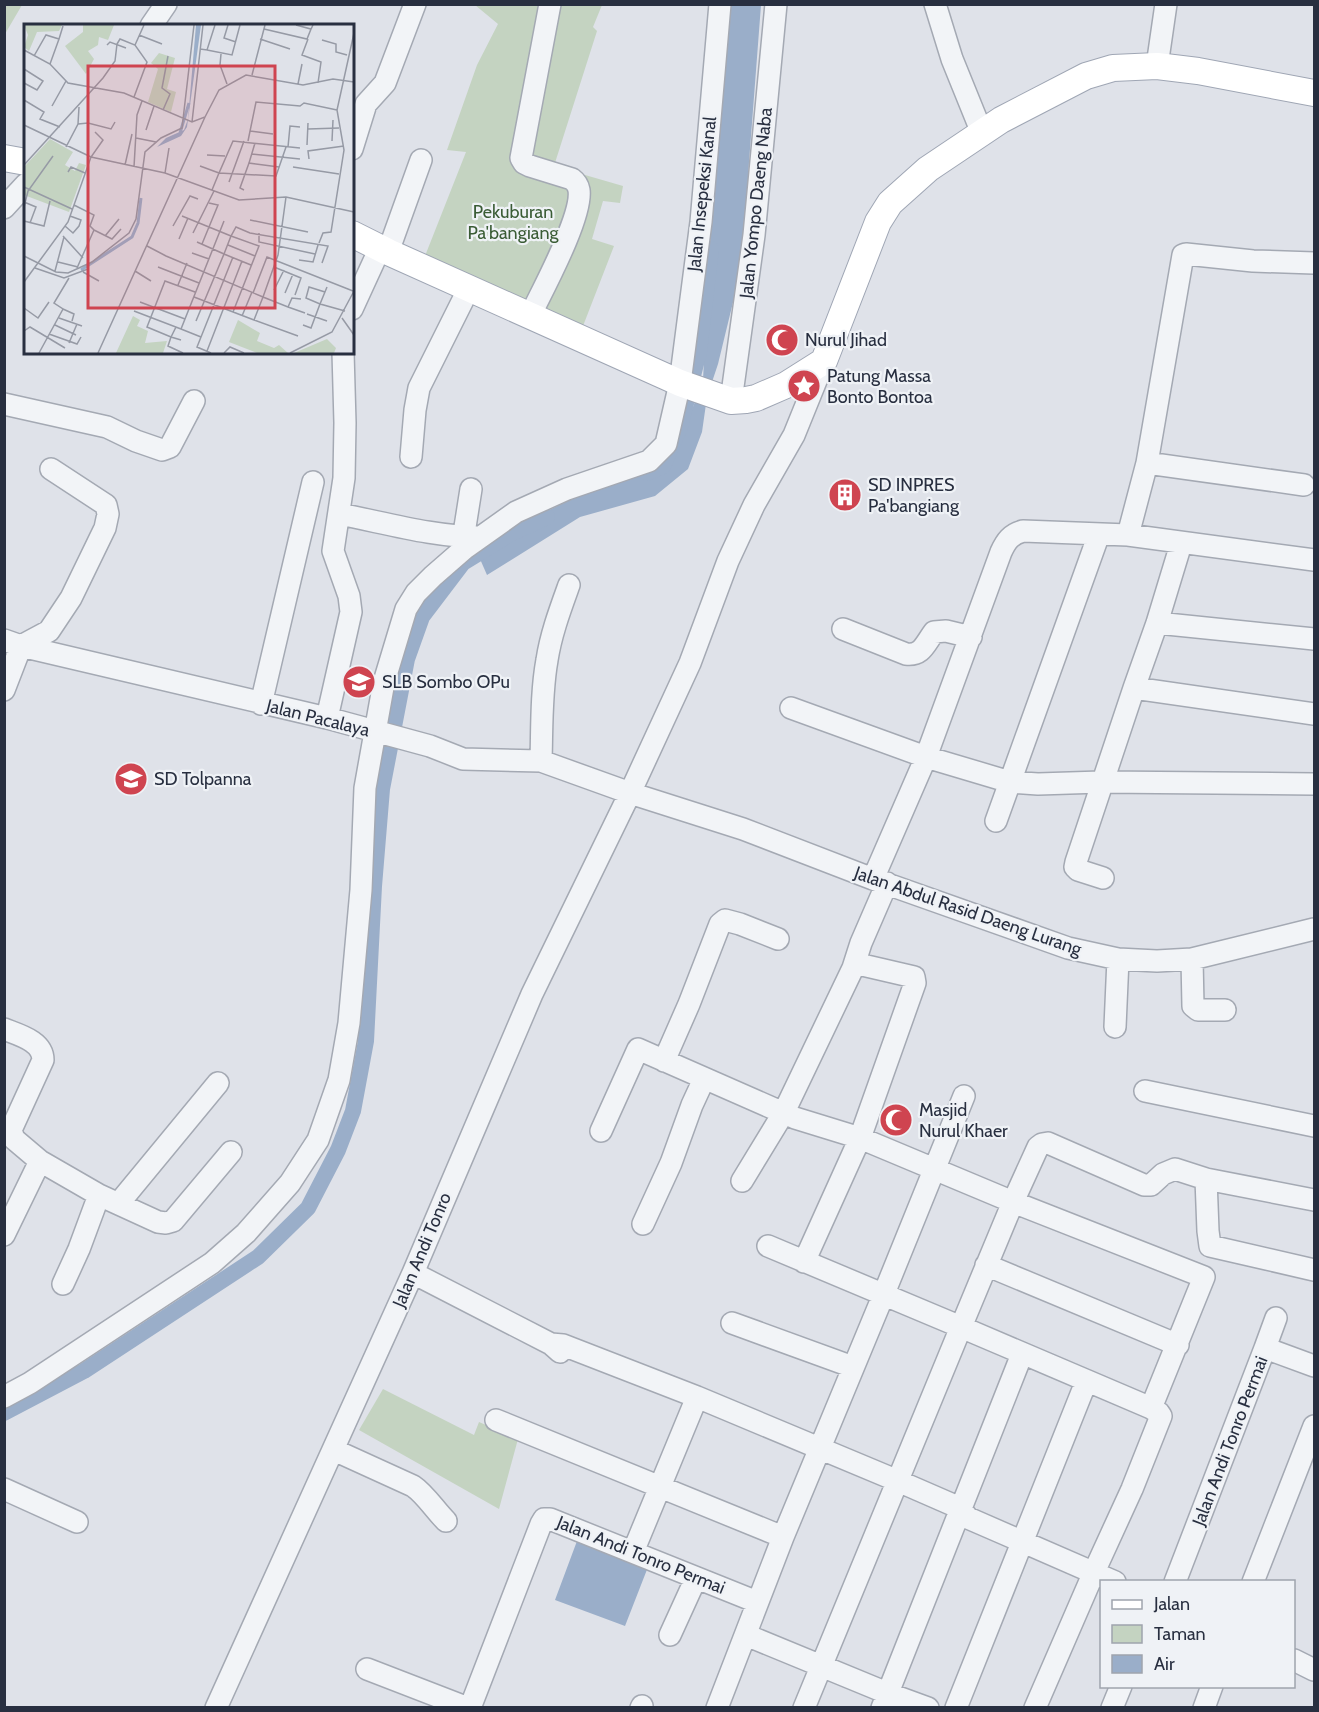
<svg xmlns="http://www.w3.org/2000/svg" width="1319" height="1712" font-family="Cabin,sans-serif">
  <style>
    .green { fill: #c4d3c1 }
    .water { fill: #9aaec9 }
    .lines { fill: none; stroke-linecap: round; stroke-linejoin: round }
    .canal { stroke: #9aaec9; stroke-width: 16 }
    .minor-casing { stroke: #a4a9b3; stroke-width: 24 }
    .major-casing { stroke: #9fa6b4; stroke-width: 28 }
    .minor { stroke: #f2f4f7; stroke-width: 21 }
    .major { stroke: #fff; stroke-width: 26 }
    .labels { text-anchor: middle; stroke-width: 4.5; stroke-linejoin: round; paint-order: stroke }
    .street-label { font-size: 18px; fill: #282f40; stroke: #eff2f6 }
    .park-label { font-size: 18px; fill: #3a5c35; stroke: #eff2f6 }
    .poi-label { font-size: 18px; fill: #282f40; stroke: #eff2f6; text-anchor: start }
    .inset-river { fill: none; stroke: #9aaec9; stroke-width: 3 }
    .inset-road { fill: none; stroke: #969aa5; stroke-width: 1.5 }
    .view { fill: #cf4450; fill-opacity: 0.15; stroke: #cf4450; stroke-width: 3 }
    .inset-edge { fill: none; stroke: #282f40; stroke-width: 3 }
  </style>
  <rect width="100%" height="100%" fill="#dfe2e9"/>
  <!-- green -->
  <path class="green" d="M5 4 22 5 5 34 4 5Z
    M475 5H602L593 27 597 31 554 166 623 186 620 203 603 201 592 239 614 246 583 326 425 256 466 152 447 150 477 65 498 24Z
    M383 1389 474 1435 479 1422 518 1439 499 1509 359 1430Z"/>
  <!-- water -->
  <path class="water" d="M729 5H761L749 162 744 257 718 364 707 397 702 432 688 469 655 496 580 517 487 575 480 559 549 510 610 481 674 458 703 380 712 204Z
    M577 1541 648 1567 625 1626 555 1600Z"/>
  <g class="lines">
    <!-- canal -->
    <path class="canal" d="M647 473 663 466 680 427 699 352 711 249
      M4 1413 84 1371 258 1257 308 1208 338 1150 353 1111 366 1041 374 886 382 789 407 659 422 617 463 563 512 533 547 517"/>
    <defs>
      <path id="minor" d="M935 4 952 59 982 133
        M151 26 166 4
        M1157 66 1166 4
        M352 149 366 104 385 83 415 4
        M4 208 26 184
        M388 252 421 160
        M352 309 380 248
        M530 316C542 291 583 216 579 190 578 185 576 182 572 179L530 166 524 163 521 158 550 4
        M731 401 754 235 776 4
        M4 404 107 427 136 441 162 450 170 447 194 401
        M411 457 415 410 419 388 469 288
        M1147 463 1304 485
        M339 514C386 523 434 537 481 537
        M1128 535 1147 463 1183 255 1186 254 1253 261 1314 263
        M1181 544 1157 623 1134 688 1314 714
        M464 549 465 527 471 489
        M1157 623 1314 639
        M843 629 906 654C922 656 925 644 934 632L946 631 971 637
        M4 640 21 646 327 718 430 746 463 759 541 761 630 793 743 829 873 879 1068 948 1118 959 1157 961 1192 959 1314 929
        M4 690 21 646 49 631 71 598 105 528 108 514 106 505 51 469
        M261 704 313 482
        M791 708 926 757 1001 552C1006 541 1011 534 1023 531L1128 535 1314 560
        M327 718 351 612 349 596 333 551 344 478 345 423 343 352
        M541 761C542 728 541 693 547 660 551 634 560 610 569 585
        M996 821 1099 534
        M1103 878 1078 870 1075 867 1076 862 1134 688
        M873 879 926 757 1010 782 1038 784 1101 782 1314 784
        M1192 959 1193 1006 1198 1010H1225
        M1115 1027 1118 959
        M4 1029C19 1035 43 1041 43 1060L11 1130 14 1139 40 1161 4 1235
        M664 1061 689 1004 720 924 725 920 740 924 778 939
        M1145 1091 1314 1126
        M601 1131 638 1049 795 1118 860 1138 1013 1202 1038 1147 1042 1144 1048 1143 1144 1185H1151L1163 1174 1175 1169 1206 1179 1314 1200
        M40 1161 99 1195 158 1222 166 1223 173 1221 231 1152
        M1206 1179 1208 1231 1210 1246 1314 1270
        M742 1181 784 1112 853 968 861 943 887 883
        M119 1203 218 1083
        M643 1224 671 1163 692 1105 704 1079
        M768 1246 961 1327 804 1708
        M804 1262 860 1138 915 983 914 977 858 964 853 968
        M986 1265 1178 1345
        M413 1273 551 1344 560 1352
        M63 1284 79 1249 99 1195
        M732 1323 853 1367
        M551 1344 563 1345 697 1397 898 1481 960 1508 968 1518 1115 1582
        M1265 1348 1276 1318
        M4 1397 30 1383 212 1263 246 1233 290 1183 318 1140 339 1080 349 1023 361 890 365 788 384 682 406 609 416 593 433 576 464 549 516 512 567 489 649 461 666 444 680 383 701 222 720 4
        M496 1420 783 1537
        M334 1450 413 1486C425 1494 435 1510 446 1521
        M4 1489 77 1522
        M633 1552 697 1397
        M1175 1582 1265 1348 1314 1366
        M1253 1582 1314 1426
        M670 1635 696 1578
        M746 1635 887 1693 928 1708
        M1294 1660 1314 1670
        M367 1669 468 1708
        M216 1708 413 1273 532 994 630 793 690 663 728 561 754 505 794 435 824 361
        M470 1708 541 1524 544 1519H550L757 1602
        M641 1708 642 1706
        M717 1708 783 1537 883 1296 964 1096
        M882 1708 1022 1354
        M956 1708 1086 1382
        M1035 1708 1094 1572 1132 1489 1161 1416 1159 1413 1151 1408 961 1327 1013 1202 1204 1277 1151 1408
        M1112 1708 1121 1686
        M1204 1708 1212 1686"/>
      <path id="major" d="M4 158 26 162
        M352 234 388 252 680 383 731 401 746 400 756 398 786 385 824 361 878 222 890 203 928 169 1001 120 1086 76 1113 68 1157 66 1198 71 1314 93"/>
    </defs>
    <!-- minor casing -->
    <use href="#minor" class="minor-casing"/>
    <!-- major casing -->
    <use href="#major" class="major-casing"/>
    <!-- minor -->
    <use href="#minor" class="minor"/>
    <!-- major -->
    <use href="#major" class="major"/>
  </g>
  <!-- icons -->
  <defs>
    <symbol id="mosque-disc" viewBox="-11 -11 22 22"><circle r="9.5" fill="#cf4450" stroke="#eff2f6"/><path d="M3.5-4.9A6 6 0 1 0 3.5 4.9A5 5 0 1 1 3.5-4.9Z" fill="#fff"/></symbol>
    <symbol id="sight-disc" viewBox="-11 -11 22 22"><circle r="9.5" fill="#cf4450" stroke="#eff2f6"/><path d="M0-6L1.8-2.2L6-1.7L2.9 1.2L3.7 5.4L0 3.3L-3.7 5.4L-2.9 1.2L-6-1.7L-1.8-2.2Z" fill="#fff"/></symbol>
    <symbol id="building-disc" viewBox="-11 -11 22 22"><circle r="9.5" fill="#cf4450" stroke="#eff2f6"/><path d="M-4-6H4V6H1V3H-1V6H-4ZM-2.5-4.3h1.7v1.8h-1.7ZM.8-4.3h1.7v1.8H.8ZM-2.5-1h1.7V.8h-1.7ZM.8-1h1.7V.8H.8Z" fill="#fff"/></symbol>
    <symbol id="school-disc" viewBox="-11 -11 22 22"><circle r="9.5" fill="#cf4450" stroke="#eff2f6"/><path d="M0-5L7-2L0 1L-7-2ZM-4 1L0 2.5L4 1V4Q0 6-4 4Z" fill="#fff"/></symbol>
  </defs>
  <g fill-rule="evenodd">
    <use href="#mosque-disc" x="763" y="321" width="38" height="38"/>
    <use href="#sight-disc" x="785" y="367" width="38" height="38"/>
    <use href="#building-disc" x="826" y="476" width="38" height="38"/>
    <use href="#school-disc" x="340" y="663" width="38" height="38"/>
    <use href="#school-disc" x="112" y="760" width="38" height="38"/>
    <use href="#mosque-disc" x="877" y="1101" width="38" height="38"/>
  </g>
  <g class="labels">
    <!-- street labels -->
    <g class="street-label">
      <text transform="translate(702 194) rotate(-84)" y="6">Jalan Insepeksi Kanal</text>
      <text transform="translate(756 203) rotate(-84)" y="6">Jalan Yompo Daeng Naba</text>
      <text transform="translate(318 718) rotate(14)" y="6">Jalan Pacalaya</text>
      <text transform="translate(968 911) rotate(19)" y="6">Jalan Abdul Rasid Daeng Lurang</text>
      <text transform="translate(422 1250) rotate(-67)" y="6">Jalan Andi Tonro</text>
      <text transform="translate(1230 1441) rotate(-69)" y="6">Jalan Andi Tonro Permai</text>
      <text transform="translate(641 1555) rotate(22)" y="6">Jalan Andi Tonro Permai</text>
    </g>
    <!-- park labels -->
    <g class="park-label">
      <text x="513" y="218">Pekuburan<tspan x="513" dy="21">Pa'bangiang</tspan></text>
    </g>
    <!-- poi labels -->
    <g class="poi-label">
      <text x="805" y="346">Nurul Jihad</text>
      <text x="827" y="382">Patung Massa<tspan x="827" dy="21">Bonto Bontoa</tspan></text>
      <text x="868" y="491">SD INPRES<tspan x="868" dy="21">Pa'bangiang</tspan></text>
      <text x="382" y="688">SLB Sombo OPu</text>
      <text x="154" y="785">SD Tolpanna</text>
      <text x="919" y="1116">Masjid<tspan x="919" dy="21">Nurul Khaer</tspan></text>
    </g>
  </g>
  <!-- overview -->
  <g transform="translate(24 24)">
    <rect width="330" height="330" fill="#dfe2e9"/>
    <path d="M0 1H38L35 7 13 8 5 27 0 23 4 11ZM59 1H90L84 16 75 13 74 21 64 27 70 35 62 50 41 22 59 8ZM135 29 151 34 143 65 152 68 147 88 124 78 134 45 127 39ZM26 115 49 128 41 141 51 147 55 139 62 141 45 188 0 171V143ZM109 292 116 296 113 302 124 307 121 319 143 317 139 329H92ZM214 296 236 309 233 317 250 324 255 321 264 329H233L205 318ZM303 315 312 324 310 329H270Z" fill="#c4d3c1"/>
    <path d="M172 1H177L163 103 157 112 133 123 142 114 160 106 164 95Z" fill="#9aaec9"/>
    <path class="inset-river" d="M156 109 165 79M57 246 108 213 114 199 117 174"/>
    <path class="inset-road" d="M204 1 200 14 212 18M272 1 287 5 289 1M240 5 283 15 287 5M115 11 138 20M236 15 266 25M284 15 278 31 297 38 294 59M298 16 312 20V28L323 31M93 20 96 15 111 21 123 38 110 73M83 21 86 18 102 24M111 21 120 1M176 25 183 26 191 1M0 26 26 40 44 59 100 69 168 98 181 93 195 66 222 51 279 61 309 55 330 58M183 26 208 31 216 1M197 30 196 41 203 60M10 32 22 11 35 15 39 2M26 40 35 15M0 45 19 57 13 66 0 59M228 51 241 1M274 60 278 40M0 76 20 88 16 95 36 103M28 82 42 57M139 86 146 70 138 64 144 32M168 98 179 1M54 100 64 99 87 105 91 98M0 101 67 133 141 149 215 176 262 173 330 188M284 105 315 104M122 106 130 82M226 107 249 110M112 114 132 118M224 117 232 78 276 82 280 79 313 86M308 117 309 96M231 119 225 139 255 143M283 121 284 99M42 123 54 100 55 83M264 123 266 102 276 103M228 130 276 135M183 131 201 132M285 135 284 127 320 122M0 141 79 54 91 37 93 20M101 141 108 110M176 142 195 149 209 117 276 124M110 143 113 91 118 77M269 143 315 150M44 148 47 143 61 149M141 149 145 124M205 158 220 117M0 163 48 185M188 166 195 149 252 152 262 123M220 166 216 164 225 139M262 173 254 231 239 273 264 283 268 274 277 275M0 178 12 183 6 199M50 181 70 191 66 202 70 206 53 244M0 183 4 167 29 132M158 192 207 212 212 203 226 209 304 222 298 239M226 196 284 208M0 197 20 202 26 177M41 202 49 209 55 202 57 196 46 192M149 202 166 172 174 175M70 206 88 215 97 205M169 209 190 167M235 209V218L291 230M39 212 59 234M81 212 95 195M155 215 164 194M295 219 299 209 307 208 320 126 313 86 330 9M178 220 194 181 185 179M204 221 231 232M123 222 142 232M168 229 185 235M0 232 32 248 44 249 68 238 105 209 112 195 121 128 137 114 158 104 170 1M142 232 239 273 230 296 274 312M275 236 289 238 294 221M34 238 54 243M134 243 175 259M250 243 277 254 271 271M11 244 40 254 64 245M31 247 40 213M111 247 127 257M59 248 75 257M0 258 44 198 67 133 79 116 71 108M154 261 163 239M250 266 260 246M301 268 285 263 282 274 296 280 303 263M229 269 243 233 329 267M261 269 269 250M170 273 230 296M116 278 161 295M264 283 281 289M0 284 14 294 25 278M39 285 50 290 48 297M110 287 157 305 200 197M209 288 235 222 207 212 200 230 227 241M283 290 303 297M218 292 228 268M35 294 58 302M318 294 330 311M172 297 200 230 173 218M31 301 52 311M279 301 287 304 296 280 321 287M152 303 147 313 123 303 141 257 171 268M157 305 177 313M0 307 6 303 41 324M25 310 53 320 57 313M157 316 147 313 144 322 159 329M45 319 53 300M183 327 218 237M15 329 39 285 30 279 45 254M74 329 181 93M187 329 173 323 209 233M200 329 206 323 220 329M266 329 308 308 330 267"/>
    <path class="view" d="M64 42H251V284H64Z"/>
    <rect width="330" height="330" class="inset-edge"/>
  </g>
  <!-- border -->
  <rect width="1319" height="1712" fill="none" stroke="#282f40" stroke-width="12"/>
  <!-- legend -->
  <rect x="1100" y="1580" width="195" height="108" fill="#eff2f6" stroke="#9fa4ad" stroke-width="1.5"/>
  <rect x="1112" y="1600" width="30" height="9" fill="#ffffff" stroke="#9fa4ad" stroke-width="1.5"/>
  <text x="1154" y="1610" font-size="18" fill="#282f40">Jalan</text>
  <rect x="1112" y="1625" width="30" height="18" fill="#c4d3c1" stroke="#9fa4ad" stroke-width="1.5"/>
  <text x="1154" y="1640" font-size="18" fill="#282f40">Taman</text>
  <rect x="1112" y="1655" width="30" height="18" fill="#9aaec9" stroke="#9fa4ad" stroke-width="1.5"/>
  <text x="1154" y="1670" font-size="18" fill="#282f40">Air</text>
</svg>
